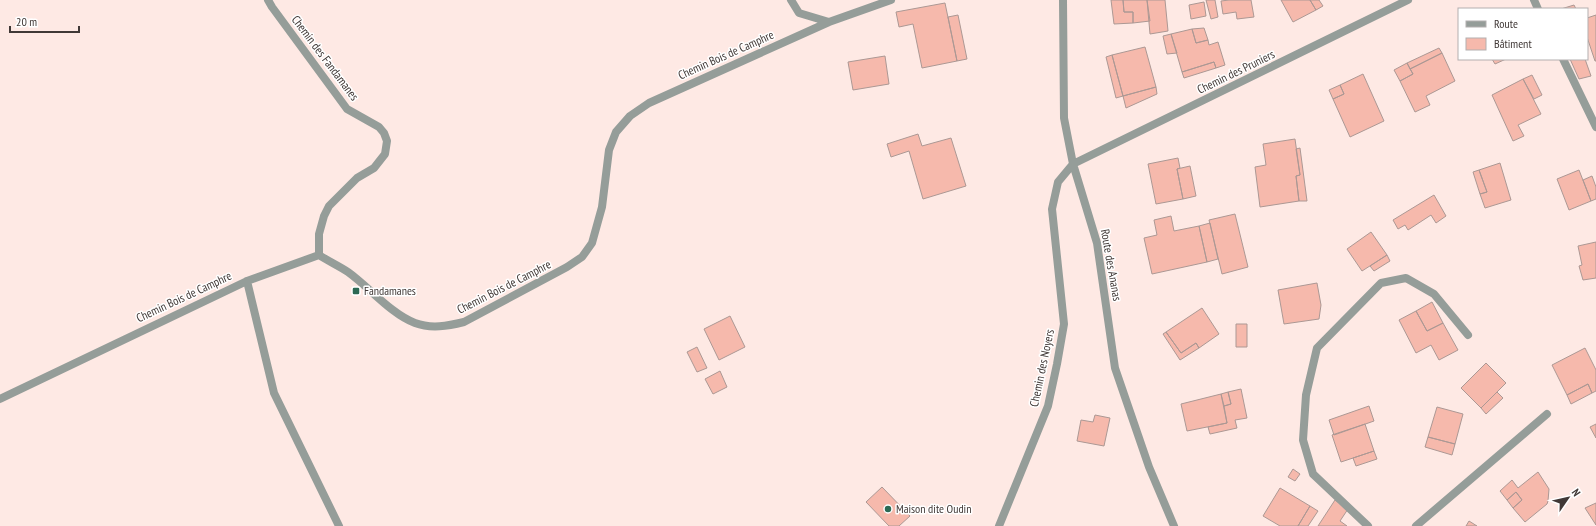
<svg xmlns="http://www.w3.org/2000/svg" width="1596" height="526" font-family="'PT Sans Narrow',sans-serif">
  <style>
    .building { fill: #f6b9ac; stroke: #ac9894 }
    .lines { fill: none; stroke-linecap: round; stroke-linejoin: round }
    .street { stroke: #959d99; stroke-width: 8 }
    .poi-dot { fill: #2c6954; stroke: #fff; stroke-width: 1.5 }
    .labels { text-anchor: middle; stroke-width: 3; stroke-linejoin: round; paint-order: stroke }
    .street-label { font-size: 12px; fill: #403836; stroke: #fff }
    .poi-label { font-size: 12px; fill: #403836; stroke: #fff; text-anchor: start }
  </style>
  <rect width="100%" height="100%" fill="#fee9e4"/>
  <!-- building -->
  <path class="building" d="M1111 0H1123L1124 12H1133V23L1114 24Z
    M1123 0H1147L1150 21 1133 23V12H1124Z
    M1147 0H1165L1168 31 1150 34Z
    M1206 0H1215L1218 17 1211 19Z
    M1229 0H1251L1254 17 1237 19 1236 12 1223 14 1221 1Z
    M1281 0H1310L1316 10 1293 22Z
    M1310 0H1319L1323 6 1316 10Z
    M1204 2 1206 16 1191 19 1189 5Z
    M945 3 957 61 922 68 913 24 899 27 896 12Z
    M1574 5 1576 9H1561Z
    M958 15 967 59 957 61 948 17Z
    M1596 15V61H1595L1587 37V18Z
    M1204 28 1208 40 1196 43 1192 29Z
    M1192 29 1196 43 1208 40 1209 45 1218 42 1225 65 1216 68 1214 62 1182 72 1171 34Z
    M1171 34 1177 53 1167 54 1163 36Z
    M1145 47 1156 87 1123 96 1112 55Z
    M1439 48 1442 53 1410 69 1407 63Z
    M1442 53 1455 81 1426 96 1430 105 1415 112 1400 81 1413 74 1410 69Z
    M1112 55 1123 96 1116 98 1106 57Z
    M885 56 889 84 853 90 848 62Z
    M1492 59H1506L1495 64Z
    M1570 59H1585L1591 76 1579 79Z
    M1214 62 1216 68 1184 78 1182 72Z
    M1407 63 1413 74 1400 81 1394 70Z
    M1363 74 1384 121 1350 137 1333 99 1344 94 1340 85Z
    M1532 75 1542 95 1534 99 1523 79Z
    M1523 79 1541 114 1518 125 1524 136 1513 141 1492 95Z
    M1340 85 1344 94 1333 99 1329 90Z
    M1156 87 1157 94 1126 108 1123 96Z
    M918 134 922 146 951 138 966 186 923 199 909 151 891 157 887 144Z
    M1295 139 1300 175 1296 176 1299 201 1260 207 1255 167 1266 165 1263 144Z
    M1300 148 1307 201H1299L1296 176 1300 175 1296 149Z
    M1178 158 1180 168 1177 169 1183 199 1156 204 1148 164Z
    M1500 163 1511 200 1485 208 1480 194 1487 192 1479 170Z
    M1190 166 1196 196 1183 199 1177 169Z
    M1479 170 1487 192 1480 194 1473 172Z
    M1579 170 1591 201 1569 210 1557 179Z
    M1592 176 1596 187V199L1591 201 1583 180Z
    M1434 195 1446 216 1436 223 1431 215 1408 230 1405 225 1398 229 1393 220Z
    M1235 214 1248 267 1222 274 1209 220Z
    M1171 216 1174 231 1199 226 1207 262 1152 274 1144 238 1157 235 1154 220Z
    M1210 223 1218 259 1207 262 1199 226Z
    M1371 232 1387 255 1362 271 1347 249Z
    M1596 242V278L1583 280 1579 266 1582 265 1578 246Z
    M1387 255 1390 261 1374 271 1370 266Z
    M1317 283 1321 305 1319 319 1284 324 1278 290Z
    M1432 302 1443 323 1427 331 1416 311Z
    M1202 308 1219 334 1199 348 1196 343 1181 353 1166 332Z
    M1416 311 1427 331 1443 323 1458 350 1439 360 1431 345 1416 353 1399 320Z
    M730 316 745 347 719 360 704 329Z
    M1236 324H1247V347H1236Z
    M1166 332 1181 353 1196 343 1199 348 1180 360 1163 334Z
    M697 347 707 368 697 372 687 352Z
    M1585 348 1596 370V391L1592 393 1588 384 1567 395 1552 365Z
    M1486 363 1506 383 1481 408 1461 388Z
    M720 371 727 387 713 394 705 379Z
    M1588 384 1592 393 1571 404 1567 395Z
    M1241 389 1247 418 1235 420 1237 428 1210 434 1208 427 1227 423 1224 406 1231 404 1228 392Z
    M1228 392 1231 404 1224 406 1221 394Z
    M1497 392 1503 398 1486 414 1481 408Z
    M1221 394 1227 423 1187 431 1181 404Z
    M1369 406 1374 421 1334 435 1329 420Z
    M1437 407 1463 414 1455 444 1428 437Z
    M1095 415 1110 418 1104 446 1077 441 1081 420 1093 422Z
    M1365 424 1374 451 1341 462 1332 435Z
    M1596 424V438L1590 427Z
    M1428 437 1455 444 1452 455 1425 447Z
    M1374 451 1377 459 1356 466 1353 458Z
    M1293 469 1300 474 1295 481 1288 477Z
    M1538 472 1549 489 1548 501 1547 504 1525 522 1513 508 1522 500 1516 492 1507 500 1500 491 1512 480 1518 488Z
    M882 487 910 516 899 526H889L866 502Z
    M1280 488 1310 506 1298 526H1280L1263 516Z
    M1516 492 1522 500 1513 508 1507 500Z
    M1335 500 1348 509 1340 521 1347 526H1318Z
    M1596 503V525L1585 508Z
    M1310 506 1318 511 1308 526H1298Z
    M1469 521 1477 526H1466Z"/>
  <g class="lines">
    <!-- street -->
    <path class="street" d="M268 0 272 7 347 109 379 127 384 133 387 141 385 154 374 168 357 178 329 206 324 216 319 234V255
      M791 0 799 13 829 22
      M1063 0 1064 118 1073 164 1097 243 1115 368 1149 467 1174 526
      M1534 0 1538 9
      M1563 59 1596 127
      M319 255C328 261 339 266 348 272 369 287 391 314 415 323 431 329 448 326 464 322L567 267 582 257 592 243 602 207 609 150 616 132 630 116 649 103 829 22 891 0
      M247 281 274 393 339 526
      M0 399 247 281 319 255
      M999 526 1048 406 1057 364 1064 324 1052 209 1058 182 1073 164 1408 0
      M1368 526 1313 474 1303 440 1306 395 1317 348 1381 283 1406 278 1434 294 1468 335
      M1416 526 1547 414"/>
  </g>
  <!-- markers -->
  <g class="poi-dot">
    <rect x="352" y="287" width="8" height="8" rx="2"/>
    <circle cx="888" cy="509" r="4"/>
  </g>
  <g class="labels">
    <!-- street labels -->
    <g class="street-label">
      <text transform="translate(726 55) rotate(-24)" y="4">Chemin Bois de Camphre</text>
      <text transform="translate(325 58) rotate(53)" y="4">Chemin des Fandamanes</text>
      <text transform="translate(1236 72) rotate(-26)" y="4">Chemin des Pruniers</text>
      <text transform="translate(1111 265) rotate(80)" y="4">Route des Ananas</text>
      <text transform="translate(504 287) rotate(-27)" y="4">Chemin Bois de Camphre</text>
      <text transform="translate(184 297) rotate(-25)" y="4">Chemin Bois de Camphre</text>
      <text transform="translate(1042 368) rotate(-78)" y="4">Chemin des Noyers</text>
    </g>
    <!-- poi labels -->
    <g class="poi-label">
      <text x="364" y="295">Fandamanes</text>
      <text x="896" y="513">Maison dite Oudin</text>
    </g>
  </g>
  <!-- legend -->
  <rect x="1458" y="8" width="130" height="52" fill="#ffffff" stroke="#b3afaf"/>
  <rect x="1466" y="21" width="20" height="6" fill="#959d99" stroke="#b3afaf"/>
  <text x="1494" y="28" font-size="12" fill="#403836">Route</text>
  <rect x="1466" y="38" width="20" height="12" fill="#f6b9ac" stroke="#b3afaf"/>
  <text x="1494" y="48" font-size="12" fill="#403836">Bâtiment</text>
  <!-- north arrow -->
  <g transform="translate(1568 498) rotate(56)" stroke="#ffffff" stroke-width="3" paint-order="stroke">
  <path d="M0-3L7 15L0 10L-7 15Z" fill="#403836"/>
  <text y="-6" font-size="11" font-weight="bold" text-anchor="middle" fill="#403836">N</text>
  </g>
  <!-- scale -->
  <path d="M10 26v6h69v-6" fill="none" stroke="#403836" stroke-width="2"/>
  <text x="16" y="26" font-size="12" fill="#403836" stroke="#ffffff" stroke-width="3" paint-order="stroke">20 m</text>
</svg>
